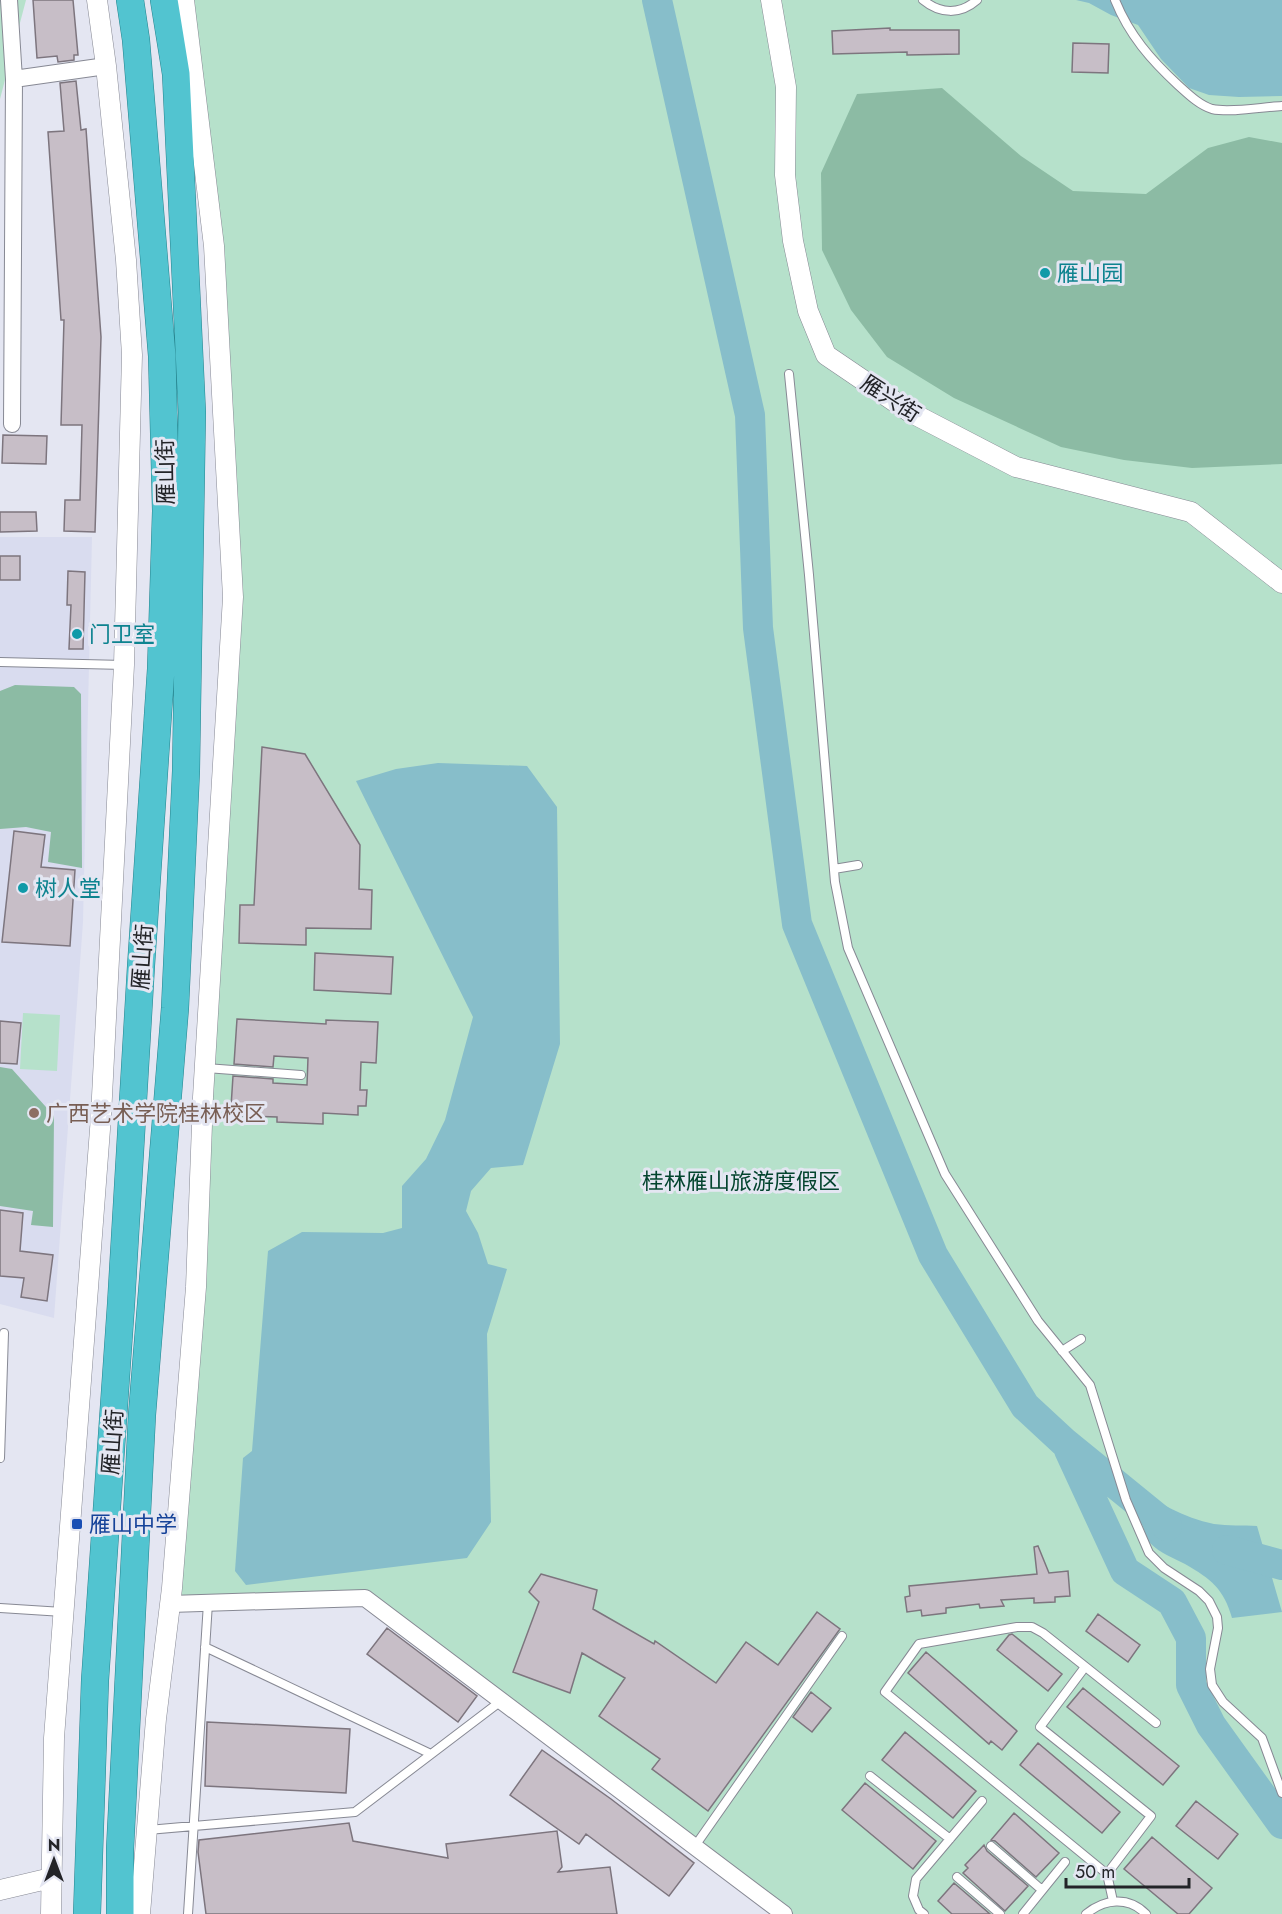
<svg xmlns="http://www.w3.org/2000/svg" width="1282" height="1914" font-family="Jost,'Noto Sans SC',sans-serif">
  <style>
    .built { fill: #d9dcef }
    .green { fill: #b6e1cb }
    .forest { fill: #8cbba4 }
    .water { fill: #87beca }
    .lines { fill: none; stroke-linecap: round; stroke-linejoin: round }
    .river { stroke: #87beca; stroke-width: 30 }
    .building { fill: #c7bec7; stroke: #7d757e; stroke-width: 1.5 }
    .service-casing { stroke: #878994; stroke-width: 10 }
    .minor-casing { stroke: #878994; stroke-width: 18 }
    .tertiary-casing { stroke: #878994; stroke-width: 21 }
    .trunk-casing { stroke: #25838d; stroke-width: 28 }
    .service { stroke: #fff; stroke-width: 8 }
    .minor { stroke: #fff; stroke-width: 16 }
    .tertiary { stroke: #fff; stroke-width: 20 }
    .trunk { stroke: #52c4d0; stroke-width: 27 }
    .culture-dot { fill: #0f9aa8; stroke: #e4e6f2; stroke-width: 2 }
    .education-dot { fill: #8d6e63; stroke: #e4e6f2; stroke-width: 2 }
    .transit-dot { fill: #1a4fb4; stroke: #e4e6f2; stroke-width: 2 }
    .labels { text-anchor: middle; stroke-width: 6; stroke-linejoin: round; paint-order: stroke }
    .culture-label { font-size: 22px; fill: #0d838f; stroke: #e4e6f2; text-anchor: start }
    .street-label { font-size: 22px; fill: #232428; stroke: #e4e6f2 }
    .education-label { font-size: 22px; fill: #785e54; stroke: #e4e6f2; text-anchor: start }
    .park-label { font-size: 22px; fill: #03442e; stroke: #e4e6f2 }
    .transit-label { font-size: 22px; fill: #164399; stroke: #e4e6f2; text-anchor: start }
  </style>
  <rect width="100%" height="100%" fill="#e4e6f2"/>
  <!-- built -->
  <path class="built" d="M0 537H92L83 922 54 1318 0 1304Z"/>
  <!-- green -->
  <path class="green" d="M0 0H26L0 99Z
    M184 0H1282V1914H784L365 1598 170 1604 233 597 220 337Z
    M23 1013 60 1015 57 1071 20 1069Z"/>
  <!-- forest -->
  <path class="forest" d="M942 88 1021 156 1073 191 1146 194 1208 148 1249 137 1282 143V464L1192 468 1124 460 1061 447 954 398 887 357 851 310 822 250 821 173 857 94Z
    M15 685 74 687 81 694 82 868 48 862 51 832 26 827 0 829V691Z
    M0 1067 12 1069 54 1116 53 1227 31 1225 33 1211 0 1206Z"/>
  <!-- water -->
  <path class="water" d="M1076 0H1282V96L1239 97 1209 95 1189 88 1161 59 1138 25 1111 15 1089 3Z
    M438 763 527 766 557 807 560 1044 523 1165 491 1168 471 1191 466 1211 478 1233 488 1264 507 1269 487 1334 491 1522 467 1558 246 1585 235 1571 243 1458 252 1451 268 1251 302 1232 383 1233 402 1228V1186L426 1159 445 1120 473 1017 356 781 396 769Z
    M1132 1486C1158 1502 1183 1518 1214 1524 1228 1526 1243 1525 1257 1526L1282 1612 1232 1618C1224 1589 1211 1579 1185 1564 1173 1558 1160 1553 1150 1543 1144 1536 1135 1497 1132 1486Z"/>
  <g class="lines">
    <!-- river -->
    <path class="river" d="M657 0 750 415 758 628 797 924 933 1255 1025 1406 1065 1443 1167 1526
      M1069 1450 1125 1571 1172 1602 1191 1638V1685L1211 1725 1282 1824
      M1227 1550 1282 1565"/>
  </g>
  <!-- building -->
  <path class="building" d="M33 0H73L78 55H74V60L58 62 57 56 37 58Z
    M890 28V30H959V54L907 55V52L833 54 832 31Z
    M1073 43 1109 44 1108 73 1072 72Z
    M76 81 81 130 86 129 101 337 95 532 64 531 65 500H80L82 425H61L64 320H61L48 132 64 131 60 83Z
    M3 435 47 436 46 464 2 463Z
    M0 512H36L37 531 0 532Z
    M0 556H20V580H0Z
    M68 571 85 572 83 649H69L71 605H67Z
    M262 747 305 754 360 845 359 889 372 890 371 929 306 928V945L239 943 240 905H254Z
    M14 831 45 835 41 867 75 870 70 946 2 942Z
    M315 953 393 957 391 994 314 990Z
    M237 1019 326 1024V1020L378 1022 376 1063 361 1062 360 1090H367L366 1106H358V1115L323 1113V1124L277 1122V1117L242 1116 243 1108 231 1107 233 1076 273 1079V1083L307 1085 308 1058 274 1056 273 1067 234 1064Z
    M0 1021 21 1023 17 1064 0 1063Z
    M0 1210 23 1213 20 1251 53 1255 47 1301 21 1297 24 1278 0 1276Z
    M1038 1546 1049 1573 1068 1571 1070 1596 1055 1597V1602L1034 1603V1598L1001 1600 1004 1606 980 1608 979 1604 946 1608V1613L922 1616 921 1610 907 1612 905 1597 910 1596 909 1586 1037 1574 1034 1547Z
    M541 1574 597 1590 593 1609 654 1644 655 1641 716 1683 746 1642 778 1665 817 1612 840 1629 708 1811 652 1769 660 1759 599 1716 625 1678 582 1653 570 1693 513 1672 539 1602 529 1592Z
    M1098 1614 1140 1645 1128 1662 1086 1631Z
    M387 1628 477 1696 458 1722 367 1654Z
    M1012 1634 1062 1674 1048 1691 997 1650 1009 1635Z
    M926 1652 1017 1731 1002 1750 991 1741 989 1744 908 1673Z
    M1083 1688 1179 1766 1163 1785 1067 1707Z
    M811 1692 831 1708 812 1732 793 1717Z
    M207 1722 350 1729 346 1793 205 1786Z
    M905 1732 976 1791 953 1818 882 1760Z
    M1038 1743 1120 1812 1102 1833 1020 1765Z
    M542 1750 611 1799 694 1863 669 1896 586 1834 579 1844 510 1795Z
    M865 1783 936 1841 913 1869 842 1810Z
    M1196 1801 1238 1834 1218 1859 1176 1826Z
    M1014 1813 1059 1853 1036 1877 995 1841 991 1840Z
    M349 1823 353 1841 448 1858 446 1844 557 1831 562 1867 558 1872 610 1867 617 1914H206L198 1852 199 1840Z
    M1152 1837 1212 1888 1189 1914H1178L1124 1869Z
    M984 1845 987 1851 1028 1886 1005 1911 963 1873 968 1868 965 1865Z
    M954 1883 990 1914H952L938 1901Z"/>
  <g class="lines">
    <defs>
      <path id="service" d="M923 0C940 14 960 15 977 0
        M1115 0C1129 35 1151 60 1178 85 1188 94 1199 105 1212 109 1231 113 1262 107 1282 106
        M789 374 809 575 835 882 848 948 945 1174 1038 1321 1090 1385 1126 1500 1149 1553 1164 1568 1199 1591 1209 1601 1217 1617 1218 1628 1210 1669 1212 1685 1223 1702 1262 1738 1282 1793
        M0 662 124 665
        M834 869 858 865
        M206 1068 301 1075
        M1062 1351 1081 1339
        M0 1458 4 1333
        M0 1608 63 1612
        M205 1647 431 1754
        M1085 1667 1040 1727 1151 1816 1107 1874
        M870 1776 950 1839
        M148 1830 355 1812 501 1701
        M695 1846 842 1636
        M991 1846 1042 1890
        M957 1877 1000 1914
        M1113 1901 1107 1874 885 1692 919 1644 1017 1627H1032L1043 1633 1156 1723
        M188 1914 208 1603
        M924 1914 919 1910 913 1896 916 1879 982 1801
        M1023 1914 1065 1862
        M1086 1914C1104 1899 1128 1896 1146 1914"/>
      <path id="minor" d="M9 0 14 79 106 66
        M12 424 14 79
        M170 1604 365 1598 784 1914"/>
      <path id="tertiary" d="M771 0 786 87 785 175 793 241 808 311 826 355 910 412 1016 467 1191 512 1282 583
        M0 1890 51 1878
        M51 1914 54 1738 101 1116 124 665 132 355 126 260 106 66 97 0
        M140 1914 156 1719 172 1588 196 1287 203 1097 233 597 214 246 184 0"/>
      <path id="trunk" d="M87 1914 95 1680 121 1304 141 966 161 669 166 511 162 356 136 40 130 0
        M120 1914V1849L142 1415 175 1008 186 771 192 412 176 74 164 0"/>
    </defs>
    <!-- service casing -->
    <use href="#service" class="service-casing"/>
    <!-- minor casing -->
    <use href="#minor" class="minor-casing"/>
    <!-- tertiary casing -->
    <use href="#tertiary" class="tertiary-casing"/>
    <!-- trunk casing -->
    <use href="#trunk" class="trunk-casing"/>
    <!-- service -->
    <use href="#service" class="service"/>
    <!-- minor -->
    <use href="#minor" class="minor"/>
    <!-- tertiary -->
    <use href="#tertiary" class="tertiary"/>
    <!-- trunk -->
    <use href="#trunk" class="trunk"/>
  </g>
  <!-- markers -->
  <g class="culture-dot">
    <circle cx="1045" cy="273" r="6"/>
    <circle cx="77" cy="634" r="6"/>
    <circle cx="23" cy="888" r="6"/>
  </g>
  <circle class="education-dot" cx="34" cy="1113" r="6"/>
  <rect class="transit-dot" x="71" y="1518" width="12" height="12" rx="3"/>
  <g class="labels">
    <!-- culture labels -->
    <g class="culture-label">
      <text x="1057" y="281">雁山园</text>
      <text x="89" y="642">门卫室</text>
      <text x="35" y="896">树人堂</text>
    </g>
    <!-- street labels -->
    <g class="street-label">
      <text transform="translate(891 398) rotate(33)" y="8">雁兴街</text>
      <text transform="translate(165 472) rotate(-91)" y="8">雁山街</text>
      <text transform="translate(142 957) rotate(-86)" y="8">雁山街</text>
      <text transform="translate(112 1442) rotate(-86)" y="8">雁山街</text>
    </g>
    <!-- education labels -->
    <g class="education-label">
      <text x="46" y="1121">广西艺术学院桂林校区</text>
    </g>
    <!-- park labels -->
    <g class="park-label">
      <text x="741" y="1189">桂林雁山旅游度假区</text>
    </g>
    <!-- transit labels -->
    <g class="transit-label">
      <text x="89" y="1532">雁山中学</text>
    </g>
  </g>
  <!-- north arrow -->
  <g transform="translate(54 1860)" stroke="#e4e6f2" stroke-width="4.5" paint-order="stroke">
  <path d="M0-4.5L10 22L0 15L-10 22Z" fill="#232428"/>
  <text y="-9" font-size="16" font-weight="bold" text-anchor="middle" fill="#232428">N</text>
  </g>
  <!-- scale -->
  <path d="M1066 1878v9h123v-9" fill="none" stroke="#232428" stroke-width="3"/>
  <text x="1075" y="1878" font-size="18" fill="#232428" stroke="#e4e6f2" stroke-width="4.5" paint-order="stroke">50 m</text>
</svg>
